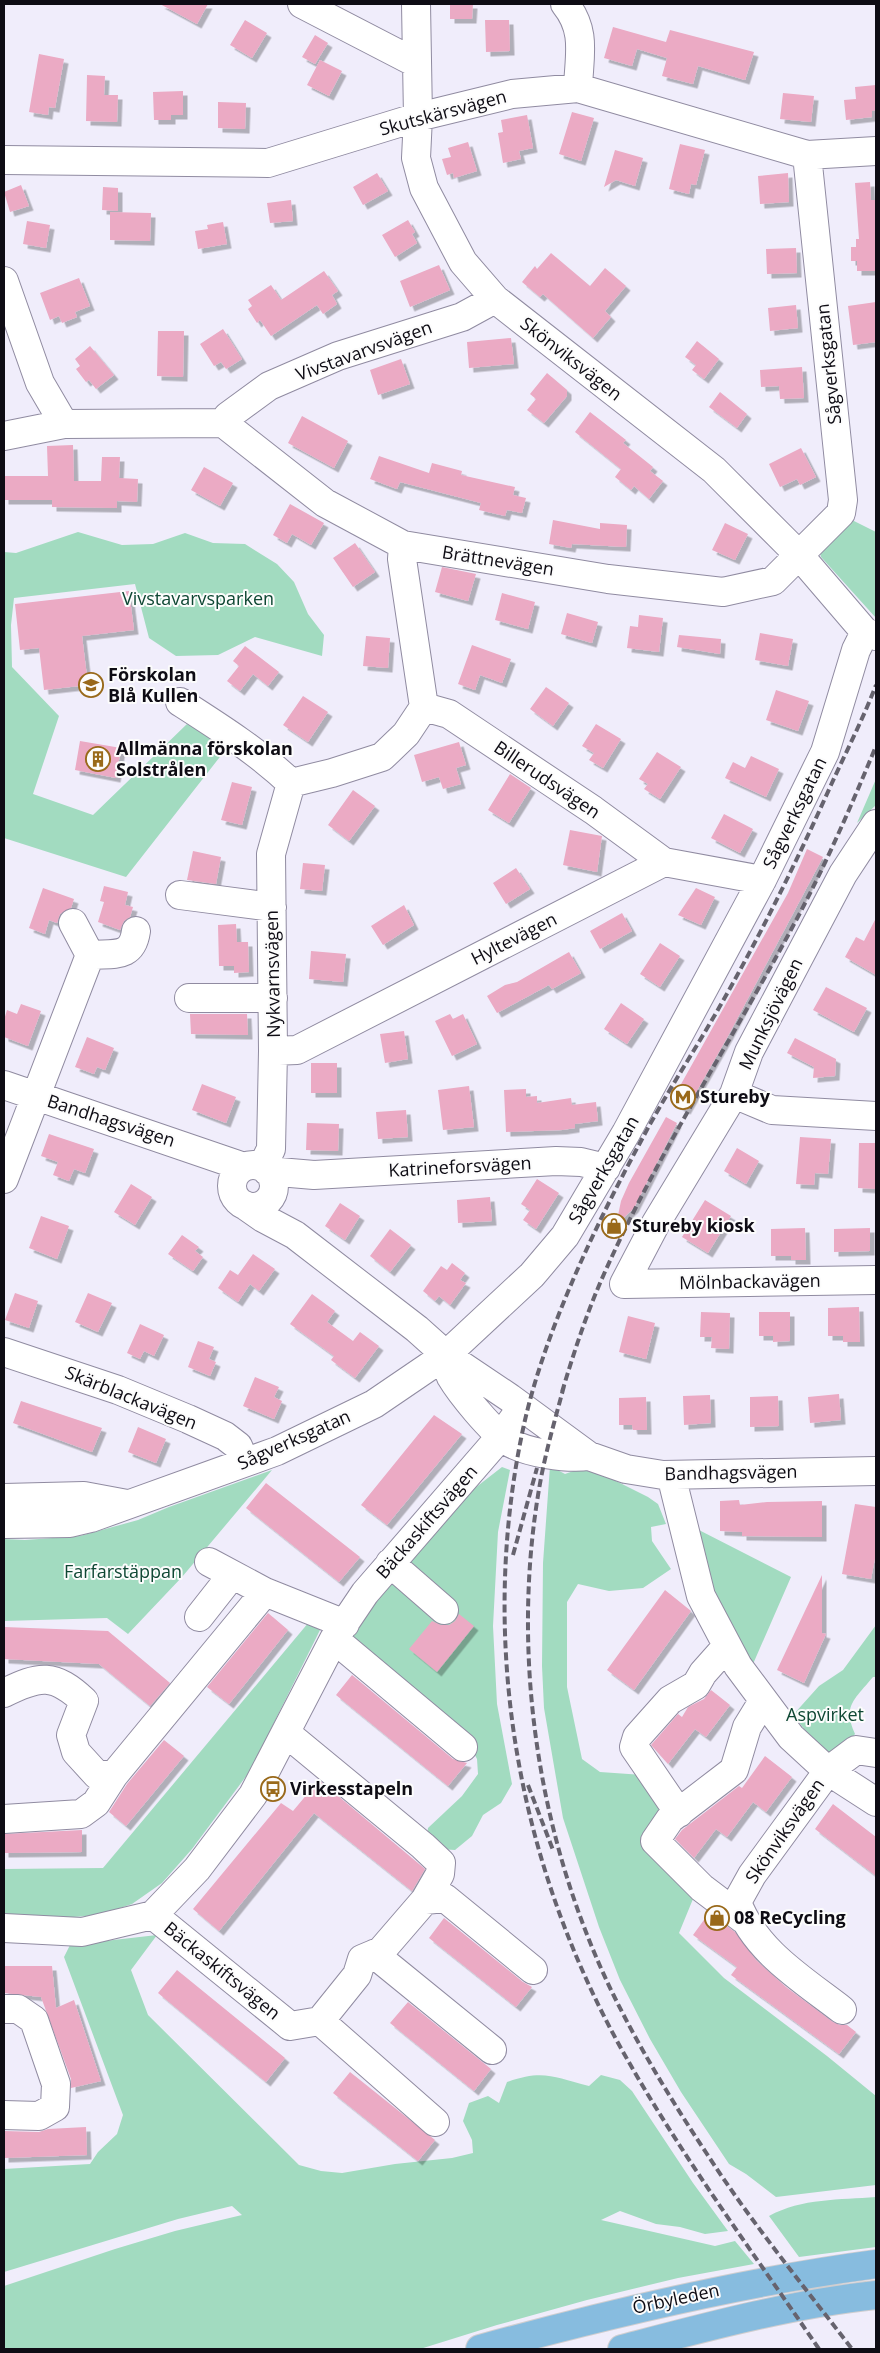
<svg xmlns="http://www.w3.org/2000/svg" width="880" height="2353" font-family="'Open Sans',sans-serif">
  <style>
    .green { fill: #a2dbc0 }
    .building { fill: #ebaac4; filter: url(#shadow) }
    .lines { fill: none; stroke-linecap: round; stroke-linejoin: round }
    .minor-casing { stroke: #908ba1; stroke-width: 30 }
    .major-casing { stroke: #cfced0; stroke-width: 30 }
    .minor { stroke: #fff; stroke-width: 28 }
    .major { stroke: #87bcdf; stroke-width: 28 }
    .rail { stroke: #66636e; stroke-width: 4; stroke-dasharray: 8 4; stroke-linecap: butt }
    .labels { text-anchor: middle; stroke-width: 4; stroke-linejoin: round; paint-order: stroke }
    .street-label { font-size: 18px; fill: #0e0c14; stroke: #fcfcfc }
    .park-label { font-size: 18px; fill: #0e4733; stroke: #fcfcfc }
    .poi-label { font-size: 18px; font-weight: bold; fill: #0e0c14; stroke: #fcfcfc; text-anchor: start }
  </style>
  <defs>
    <filter id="shadow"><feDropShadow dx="4.5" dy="4.5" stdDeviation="0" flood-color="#0004"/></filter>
  </defs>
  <rect width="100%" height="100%" fill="#f0edfb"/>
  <!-- green -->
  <path class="green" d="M848 518 876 532V618L821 557 818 546Z
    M78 532 122 545 153 544 185 533 213 543 245 544 277 564 294 582 308 614 324 635 322 656 255 637 218 655 176 656 149 638 135 584 14 598 11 625 12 667 59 716 33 794 93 815 187 724 230 744 126 877 4 838V552L16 553Z
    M876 779V805L857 823Z
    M550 1466 565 1474 579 1469 604 1475 648 1497 658 1504 666 1524 651 1527 652 1541 671 1569 643 1588 609 1591 578 1584 567 1602V1687L582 1759 600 1772 643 1775 654 1793 679 1872 693 1899 679 1933 724 1978 827 2056 876 2096V2185L776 2197 746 2174 729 2164 681 2092 650 2039 620 1980 599 1927 563 1818 544 1708 542 1666 543 1563Z
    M502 1467 510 1470 498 1532 493 1626 497 1704 512 1784 501 1803 483 1815 472 1836 455 1850 439 1849 426 1841 428 1828 462 1796 478 1774 477 1759 464 1734 348 1637 387 1584 475 1488Z
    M272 1470 182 1577 128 1634 107 1618 4 1621V1539L25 1540 80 1536 138 1520 169 1507Z
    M695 1528 791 1577 753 1664 734 1632 710 1582Z
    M309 1622 320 1630 250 1771 192 1849 162 1883 132 1904 99 1915 48 1919 4 1916V1869L103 1868Z
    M876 1625V1677H873C855 1699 842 1706 855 1734L839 1755 821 1750 793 1715 819 1686 843 1670Z
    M157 1935 131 1970 148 2015 299 2165 321 2171 342 2173 395 2164 452 2158 473 2153 472 2140 463 2121 469 2103 488 2096 499 2103 507 2082C543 2069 554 2077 589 2086L601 2075 620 2080 632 2091 693 2183 728 2231 705 2234 680 2227 656 2224 620 2211 601 2220 715 2246 735 2241 754 2264 678 2278 587 2300 497 2325 420 2349H4V2286L115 2249 175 2231 242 2215 232 2206 178 2219 4 2272V2169L90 2164 98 2152 117 2134 123 2115 64 1957 70 1945Z
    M876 2197V2247L799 2257 769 2216C802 2198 840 2200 876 2197Z"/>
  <!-- building -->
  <path class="building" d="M160 4H208L197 24Z
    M450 4H473L472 19H450Z
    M245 20 267 33 252 58 230 45Z
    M485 20H509L510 51 486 52Z
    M613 27 666 42 670 30 754 52 745 80 698 66 693 84 662 76 667 58 637 49 632 66 604 58Z
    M315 35 328 43 315 64 302 57Z
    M39 54 64 59 55 108 49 107 48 115 29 112Z
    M320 60 342 71 329 96 307 85Z
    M87 75 105 76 104 95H118L117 122 86 121Z
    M876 85V110L872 111V117L846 120 844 100 856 99 855 87Z
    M183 91V115H171V120H154L153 92Z
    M783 93 814 96 811 122 780 119Z
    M218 102 246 103 245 129 218 128Z
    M572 112 594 118 581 161 559 154Z
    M527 115 533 148 519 151 521 159 503 163 498 133 503 132 501 120Z
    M468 142 477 171 454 178 453 173 447 175 442 159 451 157 448 148Z
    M680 144 705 150 696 185 691 184 689 194 669 189Z
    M615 150 643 158 635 186 616 180 604 187Z
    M377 173 388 191 363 205 353 187Z
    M788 173 789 202 760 204 758 176Z
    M870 182 871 200H876V271H857V261H851V247H856V239H859L855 183Z
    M21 185 29 206 10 212 4 192Z
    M103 187 118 188V211L102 210Z
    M291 200 293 221 270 223 267 203Z
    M110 212 151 213 150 241 110 240Z
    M408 220 415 232 412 234 417 243 395 257 382 235Z
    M27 221 50 225 46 248 23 244Z
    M223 222 227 244 198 249 195 231 208 229 207 225Z
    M796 248 797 273 767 274 766 249Z
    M551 253 590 286 605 268 626 286 605 311 611 317 593 338 543 294 540 297 522 282 535 266 537 269Z
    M439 265 450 290 410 307 400 281Z
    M324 271 338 291 332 295 337 304 323 314 317 305 271 336 260 320 257 323 248 309 252 306 248 300 271 285 281 300Z
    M79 278 90 306 75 312 77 317 62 323 59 316 50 320 40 293Z
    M876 302V342L853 345 848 306Z
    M796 305 798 328 770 331 768 308Z
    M223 329 242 359 226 369 221 362 214 366 200 344Z
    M158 331H184L183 377 157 376Z
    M511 338 514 364 469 368 467 342Z
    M697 341 719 359 704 379 692 370 696 365 685 357Z
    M90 346 114 375 96 389 89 380 86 382 76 369 80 366 75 359Z
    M401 359 410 384 378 395 370 370Z
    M802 367 804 398 780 399 779 386 761 387 760 370Z
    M547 373 567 390V396L544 423 527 410 536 399 530 394Z
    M720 392 747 414 737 428 709 407Z
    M590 412 626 440 623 443 653 467 650 471 663 481 649 499 634 486 631 490 615 477 621 469 575 432Z
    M302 416 348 441 334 468 288 443Z
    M73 445 74 481H101L102 457H120L119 478 138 479 137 502 117 501V508L52 507V500H4V476H48L47 446Z
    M801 448 816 477 800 485 797 479 780 487 769 464Z
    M379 456 429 473 432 463 462 471 461 475 515 487 513 495 526 498 522 513 507 510 505 516 479 510 481 503 400 482 397 489 370 479Z
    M204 467 233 483 220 506 191 490Z
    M290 504 324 523 311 545 292 534 287 543 273 535Z
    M553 520 600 529V523L627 525 626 547 572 544 571 548 549 544Z
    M725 523 748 534 735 560 712 550Z
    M355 543 375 572 353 587 333 558Z
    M442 567 476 574 468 601 435 592Z
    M129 591 134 630 82 636 88 685 44 690 39 648 20 650 15 604Z
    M502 593 535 602 528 629 495 620Z
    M567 613 598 622 592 643 561 634Z
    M639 615 663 618 659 652 627 648 630 626 638 627Z
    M760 633 793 639 788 666 755 660Z
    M679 635 721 639 720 654 677 647Z
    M366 636 390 638 388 668 363 666Z
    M472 645 511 659 502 683 480 675 475 690 458 684Z
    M245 646 279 672 268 686 253 674 240 691 227 681 239 666 233 661Z
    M546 687 569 703 553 726 530 709Z
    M776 690 809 701 798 731 766 720Z
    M303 696 328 712 308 742 283 725Z
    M596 724 621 739 603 768 589 760 594 753 582 746Z
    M80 741 121 748 116 778 75 770Z
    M459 742 466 765 456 768 461 784 443 789 439 777 422 782 414 755Z
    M657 752 681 767 660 799 644 789 648 784 639 779Z
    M751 756 779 769 766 797 725 778 733 762 745 768Z
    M510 774 531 788 509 823 488 810Z
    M232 782 252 787 242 825 221 820Z
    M353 790 375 806 349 841 328 825Z
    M724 814 753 829 740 853 711 838Z
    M570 830 602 836 597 872 563 865Z
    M807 849 823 857 728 1036 686 1110 671 1102 788 893Z
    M193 851 221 857 216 884 187 880Z
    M303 863 325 865 322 891 300 889Z
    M516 868 530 889 506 904 493 883Z
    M104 886 128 892 125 905 133 907 130 917 124 921 120 930 98 922 104 902 100 901Z
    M43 888 74 899 71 908 60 914 57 923 49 920 45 934 29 928Z
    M696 888 715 897 701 925 678 915Z
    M404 905 414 925 383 945 371 926Z
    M622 913 632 931 600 949 590 931Z
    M876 918V975L845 957 856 937 864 941Z
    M236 924 237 942H248L249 972 234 973V966H219L218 925Z
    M660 943 680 956 660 987 640 974Z
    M311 951 346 954 343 982 309 979Z
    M569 952 581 973 552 989 549 985 497 1013 487 996 505 985 517 982Z
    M826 987 867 1008 854 1032 813 1010Z
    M621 1003 644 1019 627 1044 604 1029Z
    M21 1004 41 1011 28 1046 4 1037V1020L7 1010 17 1014Z
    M190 1014H247L248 1035 191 1034Z
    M450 1014 453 1019 463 1014 477 1044 452 1056 435 1021Z
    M404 1031 408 1059 385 1063 380 1034Z
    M87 1037 114 1048 105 1070 97 1067 94 1074 75 1067Z
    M795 1038 836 1059 835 1076 813 1078 814 1067 787 1053Z
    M311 1063H337V1093H311Z
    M202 1084 236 1097 226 1123 192 1110Z
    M469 1086 474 1127 443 1130 438 1090Z
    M526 1089V1097L537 1096V1103L571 1098 572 1105 596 1102 598 1121 575 1124V1128L562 1130 506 1132 504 1090Z
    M406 1110 408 1137 378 1139 376 1112Z
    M666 1117 677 1123 634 1208 616 1225 621 1201 629 1183Z
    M307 1123 339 1124 338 1151 306 1150Z
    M49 1134 94 1149 85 1173 74 1169 69 1181 53 1175 58 1162 41 1156Z
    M800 1137 831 1139 828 1174 815 1173 814 1185 796 1184Z
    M859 1143H876V1189L858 1188Z
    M737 1148 759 1161 746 1184 724 1171Z
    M537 1179 559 1193 536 1229 523 1220 530 1210 521 1204Z
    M131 1184 152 1197 135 1225 114 1212Z
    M490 1197 492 1221 458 1223 457 1200Z
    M705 1200 731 1216 708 1253 682 1237Z
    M340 1203 360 1216 345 1240 325 1226Z
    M41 1216 69 1226 57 1259 29 1248Z
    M805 1228 806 1260H791V1256H771V1229Z
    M870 1228V1251L834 1252V1229Z
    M390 1229 411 1245 390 1272 370 1256Z
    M182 1235 199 1247 195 1251 203 1257 193 1271 168 1254Z
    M253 1254 275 1269 259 1291 250 1284 238 1302 218 1288 230 1270 238 1275Z
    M452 1263 465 1273 460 1280 466 1283 450 1305 439 1296 435 1301 423 1291 441 1266 447 1270Z
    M15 1293 38 1301 29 1328 5 1320Z
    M88 1293 112 1303 98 1332 75 1322Z
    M312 1294 335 1311 327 1322 353 1341 360 1332 379 1346 355 1378 331 1360 334 1356 290 1324Z
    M859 1307 860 1342H843V1336H828V1308Z
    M701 1312 730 1313 729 1349 711 1348 712 1337H700Z
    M759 1312H790V1341L773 1342V1336H759Z
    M628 1316 655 1323 646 1359 619 1352Z
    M140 1324 164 1335 154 1356 144 1351 140 1359 127 1353Z
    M198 1341 214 1347 209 1359 216 1362 210 1376 188 1367Z
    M255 1377 279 1387 274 1397 282 1401 274 1419 243 1406Z
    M839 1394 841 1420 810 1423 808 1397Z
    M710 1395 711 1423 684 1425 683 1396Z
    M778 1396 779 1426 750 1427V1397Z
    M646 1397 647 1430H633L632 1425H619V1398Z
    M21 1401 102 1428 92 1452 13 1423Z
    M434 1415 462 1434 387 1525 361 1505Z
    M138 1427 166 1439 156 1463 128 1452Z
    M266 1483 360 1557 339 1582 246 1508Z
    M739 1500 740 1505 767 1502 822 1501V1537L742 1536V1532L720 1531V1501Z
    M855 1504 876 1507V1553L871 1579 842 1574Z
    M822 1575V1633L826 1634 804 1683 777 1670Z
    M665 1590 691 1611 634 1690 607 1670Z
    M268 1613 288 1630 229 1704 207 1687Z
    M459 1614 474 1626 437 1672 409 1649 432 1621 441 1625H449L455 1621Z
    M4 1627 108 1631 170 1683 150 1706 99 1664 4 1659Z
    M352 1675 453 1759 467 1763 448 1786 336 1695Z
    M711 1690 730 1705 706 1737 695 1729 668 1764 651 1745 678 1714 682 1717 688 1707 704 1699Z
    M164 1740 184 1756 126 1826 109 1812 127 1784Z
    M765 1756 792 1777 766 1812 753 1802 727 1837 716 1829 694 1858 675 1839 682 1830 739 1786 742 1788Z
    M319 1780 425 1869 412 1891 314 1813 219 1931 193 1909 281 1803 293 1811Z
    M833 1804 876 1837V1876L815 1829Z
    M82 1830V1852L4 1853V1834Z
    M709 1913 735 1932 756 1960 786 1987 833 2022 840 2025H847L856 2032 839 2054 731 1975 737 1967 693 1935Z
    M444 1918 523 1982 532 1987 516 2007 429 1938Z
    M4 1966H52L56 2008 74 2000 101 2081 71 2088V2079L41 1997 4 1993Z
    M177 1970 285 2058 266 2082 158 1993Z
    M408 2002 491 2069 474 2091 390 2023Z
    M350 2072 435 2140 418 2161 333 2093Z
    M86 2127 87 2155 4 2158V2131L39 2132 48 2129Z"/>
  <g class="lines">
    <defs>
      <path id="minor" d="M302 4 416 63
        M416 4 418 117 416 158 424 188 463 262 495 299 714 470 799 555 865 632 876 636
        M565 4C587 31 579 56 578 88
        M4 160 268 163 418 117 512 94 578 88 807 155 876 151
        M4 281 40 383 64 424
        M223 423 325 503 403 545 608 579 723 592 773 581 841 513 843 500 807 155
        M223 423 228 416 269 386 338 356 462 317 495 299
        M4 436 64 424 223 423
        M180 702C219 727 257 751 291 783
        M424 707 449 714 593 810 664 862
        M876 824 843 874 749 1052 734 1094 656 1223 624 1284 876 1280
        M180 895 272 907
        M90 955C114 953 132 959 136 931
        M189 998H273
        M273 1051 297 1050 664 862 762 880
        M4 1085 244 1167
        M734 1094 772 1110 876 1116
        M232 1186a21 21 0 1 1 42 0a21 21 0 1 1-42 0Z
        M262 1167 271 1149 273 1051 271 854 291 783 332 773 382 757 406 734 424 707 402 559 403 545
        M267 1171 314 1175 556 1161 581 1162 606 1168
        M4 1179 90 955 73 923
        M243 1204 263 1218 295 1235 417 1329 446 1355 510 1398 589 1456 626 1469 663 1475 876 1471
        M4 1352 118 1390 188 1419 225 1436 238 1446 245 1462
        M446 1355C447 1362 448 1371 451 1377 461 1394 491 1430 507 1441 526 1453 567 1459 589 1456
        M671 1475 701 1596 738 1666 791 1737 828 1771 876 1802
        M4 1498 84 1496 127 1504
        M4 1524 70 1523 91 1518 277 1451 374 1404 446 1355 532 1275 565 1236 626 1133 762 880 825 752 856 650 865 632
        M209 1562 265 1592 345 1624
        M390 1563 444 1610
        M199 1617 232 1575
        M334 1639 463 1747
        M4 1693C40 1675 54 1673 84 1701L71 1735 76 1752 97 1775H114L265 1592
        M679 1813 634 1747 637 1737 670 1700 696 1685 703 1673 727 1646
        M4 1819 81 1814 96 1803 114 1775
        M425 1900 445 1898 533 1970
        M153 1915 290 2026 320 2021 357 1975 362 1959 381 1951 425 1900 440 1874 441 1863 423 1846 286 1733
        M743 1919 702 1888 655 1841 670 1819 734 1770 747 1727 763 1701
        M4 1928 82 1932 153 1915 197 1869 253 1795 334 1639 365 1593 501 1436 522 1407
        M374 1954 492 2050
        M4 2009H18L34 2020 56 2084 55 2107 39 2116 4 2115
        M842 2010C802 1979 755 1951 737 1902L752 1875 828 1771 856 1750 876 1753
        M320 2021 435 2122"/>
      <path id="major" d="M480 2349C611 2313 742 2282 876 2264
        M622 2349C706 2327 790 2304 876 2295"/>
    </defs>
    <!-- minor casing -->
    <use href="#minor" class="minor-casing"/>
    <!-- major casing -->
    <use href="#major" class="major-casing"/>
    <!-- minor -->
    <use href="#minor" class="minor"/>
    <!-- major -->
    <use href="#major" class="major"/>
    <!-- rail -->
    <path class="rail" d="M564 1386C556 1416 547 1447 541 1478 509 1650 537 1838 613 1994 640 2049 673 2103 707 2154 751 2222 803 2285 852 2349
      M562 1392C574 1352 587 1312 604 1274 660 1148 737 1033 801 911 829 857 853 802 876 746
      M513 1555 537 1468
      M528 1785 553 1850
      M819 2349C752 2251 680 2154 622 2050 517 1862 478 1641 523 1429 543 1335 595 1226 641 1141 665 1095 694 1052 720 1006 761 934 797 861 831 785 846 752 863 719 876 685"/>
  </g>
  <!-- icons -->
  <defs>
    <symbol id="school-ring" viewBox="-11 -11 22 22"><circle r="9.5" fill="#fcfcfc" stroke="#99691a" stroke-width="1.5"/><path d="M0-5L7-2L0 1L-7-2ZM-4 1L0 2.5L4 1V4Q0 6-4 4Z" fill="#99691a"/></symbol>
    <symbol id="building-ring" viewBox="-11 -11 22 22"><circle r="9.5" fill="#fcfcfc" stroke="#99691a" stroke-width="1.5"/><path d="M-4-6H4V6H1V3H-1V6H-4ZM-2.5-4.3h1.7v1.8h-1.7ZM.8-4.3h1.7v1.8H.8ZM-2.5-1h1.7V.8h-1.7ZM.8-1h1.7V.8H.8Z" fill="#99691a"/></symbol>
    <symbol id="metro-ring" viewBox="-11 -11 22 22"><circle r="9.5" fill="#fcfcfc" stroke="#99691a" stroke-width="1.5"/><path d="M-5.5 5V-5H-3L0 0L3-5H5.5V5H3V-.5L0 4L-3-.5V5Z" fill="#99691a"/></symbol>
    <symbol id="shop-ring" viewBox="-11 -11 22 22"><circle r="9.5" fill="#fcfcfc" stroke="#99691a" stroke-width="1.5"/><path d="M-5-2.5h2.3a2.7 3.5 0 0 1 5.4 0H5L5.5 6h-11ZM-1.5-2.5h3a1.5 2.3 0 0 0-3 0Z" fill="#99691a"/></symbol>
    <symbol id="bus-ring" viewBox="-11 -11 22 22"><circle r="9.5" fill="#fcfcfc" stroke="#99691a" stroke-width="1.5"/><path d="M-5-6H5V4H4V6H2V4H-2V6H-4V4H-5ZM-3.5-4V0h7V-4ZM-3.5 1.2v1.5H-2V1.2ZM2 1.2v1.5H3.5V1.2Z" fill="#99691a"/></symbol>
  </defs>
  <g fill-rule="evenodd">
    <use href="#school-ring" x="77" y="671" width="28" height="28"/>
    <use href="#building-ring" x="84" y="745" width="28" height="28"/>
    <use href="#metro-ring" x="669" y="1083" width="28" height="28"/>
    <use href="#shop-ring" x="600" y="1212" width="28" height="28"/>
    <use href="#bus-ring" x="259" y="1775" width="28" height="28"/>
    <use href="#shop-ring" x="703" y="1904" width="28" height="28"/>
  </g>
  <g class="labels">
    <!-- street labels -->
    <g class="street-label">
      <text transform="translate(443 113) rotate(-15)" y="6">Skutskärsvägen</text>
      <text transform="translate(364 351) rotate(-20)" y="6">Vivstavarvsvägen</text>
      <text transform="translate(571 359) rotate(38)" y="6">Skönviksvägen</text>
      <text transform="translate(829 364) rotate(-96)" y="6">Sågverksgatan</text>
      <text transform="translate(498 561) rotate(9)" y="6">Brättnevägen</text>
      <text transform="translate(547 780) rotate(34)" y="6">Billerudsvägen</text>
      <text transform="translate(795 813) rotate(-64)" y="6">Sågverksgatan</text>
      <text transform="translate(514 939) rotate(-27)" y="6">Hyltevägen</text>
      <text transform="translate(273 974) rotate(-91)" y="6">Nykvarnsvägen</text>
      <text transform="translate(771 1014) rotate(-64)" y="6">Munksjövägen</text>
      <text transform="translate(111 1121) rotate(18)" y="6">Bandhagsvägen</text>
      <text transform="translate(460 1167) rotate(-3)" y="6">Katrineforsvägen</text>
      <text transform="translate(604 1170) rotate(-60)" y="6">Sågverksgatan</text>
      <text transform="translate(750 1282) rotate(-1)" y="6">Mölnbackavägen</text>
      <text transform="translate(131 1398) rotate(22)" y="6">Skärblackavägen</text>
      <text transform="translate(294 1440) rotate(-24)" y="6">Sågverksgatan</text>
      <text transform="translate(731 1473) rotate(-1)" y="6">Bandhagsvägen</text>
      <text transform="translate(427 1522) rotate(-49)" y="6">Bäckaskiftsvägen</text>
      <text transform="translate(785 1831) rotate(-55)" y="6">Skönviksvägen</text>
      <text transform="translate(222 1971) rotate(39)" y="6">Bäckaskiftsvägen</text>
      <text transform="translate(676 2299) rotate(-12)" y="6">Örbyleden</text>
    </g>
    <!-- park labels -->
    <g class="park-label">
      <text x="198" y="605">Vivstavarvsparken</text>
      <text x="123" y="1578">Farfarstäppan</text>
      <text x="825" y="1721">Aspvirket</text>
    </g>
    <!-- poi labels -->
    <g class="poi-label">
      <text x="108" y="681">Förskolan<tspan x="108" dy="21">Blå Kullen</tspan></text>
      <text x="116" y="755">Allmänna förskolan<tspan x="116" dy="21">Solstrålen</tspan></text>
      <text x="700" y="1103">Stureby</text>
      <text x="632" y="1232">Stureby kiosk</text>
      <text x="290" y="1795">Virkesstapeln</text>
      <text x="734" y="1924">08 ReCycling</text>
    </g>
  </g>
  <!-- border -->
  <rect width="880" height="2353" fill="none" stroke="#0e0c14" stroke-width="10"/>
</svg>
